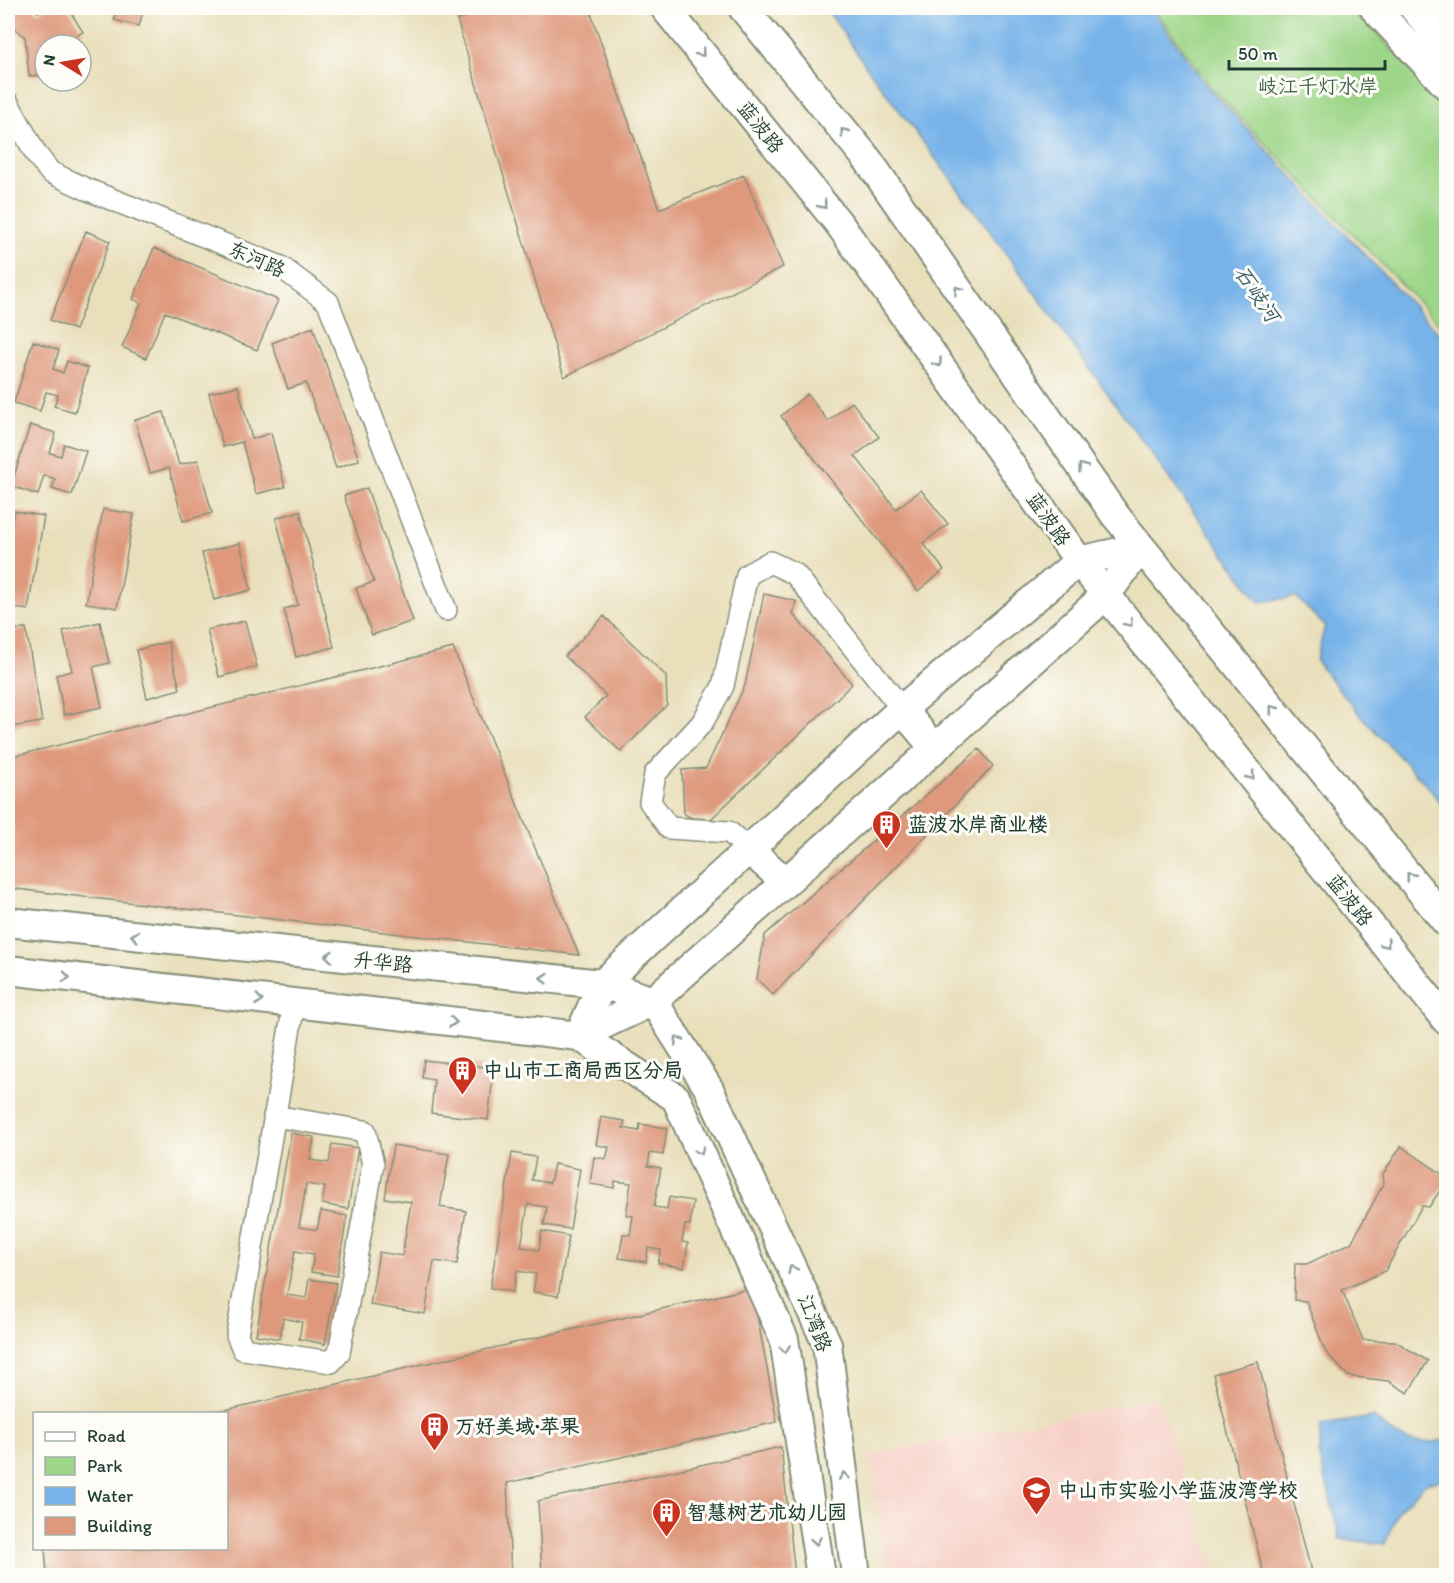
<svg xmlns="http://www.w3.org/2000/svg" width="1454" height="1583" font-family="Itim,'LXGW WenKai TC',sans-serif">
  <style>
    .built { fill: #f7d1c7 }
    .green { fill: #9dd688; stroke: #5e8a5e; stroke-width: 1.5 }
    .water { fill: #77b3e9; stroke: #4b788e; stroke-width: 1.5 }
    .building { fill: #de987c }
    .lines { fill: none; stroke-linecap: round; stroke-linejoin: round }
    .street-casing { stroke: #848e78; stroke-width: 24 }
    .secondary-casing { stroke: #848e78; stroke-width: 32 }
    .street { stroke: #fff; stroke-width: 21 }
    .secondary { stroke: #fff; stroke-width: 28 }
    .oneway { stroke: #8f9e9a }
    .labels { text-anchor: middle; stroke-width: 6; stroke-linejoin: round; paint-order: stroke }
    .park-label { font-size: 20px; fill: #3e6349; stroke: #fdfcf7 }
    .street-label { font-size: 20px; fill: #1f3d34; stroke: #fdfcf7 }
    .poi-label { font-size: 20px; font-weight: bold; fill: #1f3d34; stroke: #fdfcf7; text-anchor: start }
    .water-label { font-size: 21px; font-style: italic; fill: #39606a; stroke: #fdfcf7 }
  </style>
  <rect width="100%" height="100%" fill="#fdfcf7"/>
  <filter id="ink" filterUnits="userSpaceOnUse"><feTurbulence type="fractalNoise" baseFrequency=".0167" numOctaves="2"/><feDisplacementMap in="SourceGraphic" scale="12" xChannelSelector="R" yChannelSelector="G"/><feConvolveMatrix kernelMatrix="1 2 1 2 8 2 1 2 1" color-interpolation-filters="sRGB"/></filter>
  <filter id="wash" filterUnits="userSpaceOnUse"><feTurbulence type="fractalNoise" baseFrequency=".008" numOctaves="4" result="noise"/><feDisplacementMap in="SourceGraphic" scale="24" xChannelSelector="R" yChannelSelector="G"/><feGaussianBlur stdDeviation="1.35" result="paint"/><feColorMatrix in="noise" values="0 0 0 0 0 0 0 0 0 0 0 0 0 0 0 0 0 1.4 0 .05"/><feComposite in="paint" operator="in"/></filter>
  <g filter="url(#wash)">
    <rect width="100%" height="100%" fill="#e9dfbb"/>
    <!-- built -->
    <path class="built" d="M1158 1398 1216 1575H887L869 1455Z"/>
    <!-- green -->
    <path class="green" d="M1154 8H1353L1446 106V331L1211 87Z"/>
    <!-- water -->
    <path class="water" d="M826 8H1151L1206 85 1446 341V812L1430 789 1360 715 1316 661 1325 626 1296 597 1259 602 984 223 868 69Z
      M1373 1417C1399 1440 1411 1447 1446 1440V1479L1426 1483 1398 1511 1385 1544 1340 1539 1319 1453 1321 1425Z"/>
    <g id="blocks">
      <!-- building -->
      <path class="building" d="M8 8H32L38 12 45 8H68L83 32 64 43 58 33 51 37 52 45H45V75L29 76 25 37 8 23Z
        M117 8H144L139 26 114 20Z
        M490 8H589L659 209 744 175 783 267 564 377 457 20Z
        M86 231 110 241 75 330 50 320Z
        M154 248 278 300 257 350 165 312 146 358 122 347 141 303 133 299Z
        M313 327 359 460 336 468 306 383 288 389 272 343Z
        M33 341 59 350 53 369 63 373 67 361 88 368 75 412 54 406 58 395 46 392 40 411 14 403Z
        M238 386 252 439 271 433 285 487 256 494 242 442 223 447 209 393Z
        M807 394 828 421 852 402 879 437 855 456 896 509 921 490 948 524 923 543 944 570 918 591 781 416Z
        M164 412 179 465 198 460 212 513 183 521 169 468 150 473 135 420Z
        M30 425 56 433 50 453 61 456 64 444 86 451 72 495 52 489 55 479 44 475 38 495 11 486Z
        M367 488 413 621 372 635 356 588 374 582 344 496Z
        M103 509 134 514 117 608 86 603Z
        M14 511 44 516 28 610 8 607V545Z
        M300 511 334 647 296 657 284 609 298 605 276 518Z
        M240 543 251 590 214 600 202 553Z
        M764 594 796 601 793 614 852 684 711 819 692 818 684 814 682 770 706 768 745 685Z
        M604 616 666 676 667 705 621 752 585 717 606 696 565 656Z
        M245 621 257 667 219 677 207 630Z
        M100 622 109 663 93 667 102 707 64 715 56 675 72 671 63 631Z
        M26 628 42 722 11 727 8 706V631Z
        M168 642 180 689 147 698 136 650Z
        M453 648 579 955 8 888 10 757Z
        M979 749 993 766 773 995 757 979 765 935Z
        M424 1060 494 1068 488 1120 431 1113 434 1080 422 1078Z
        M601 1117 625 1121 623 1128 639 1131 640 1124 667 1128 663 1155 650 1153 648 1166 661 1168 654 1207 667 1209 669 1197 693 1201 690 1225H685L682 1242 688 1243 684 1268 658 1263 661 1250 648 1248 646 1262 619 1258 623 1234 630 1235 633 1216 626 1215 631 1183 615 1181 614 1188 590 1184 594 1157 606 1159 609 1147 596 1145Z
        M291 1133 314 1137 310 1160 329 1163 332 1144 358 1148 348 1209 322 1204 325 1187 306 1184 303 1205 299 1227 317 1230 321 1211 347 1216 337 1276 311 1272 314 1254 295 1251 291 1272 287 1295 306 1298 309 1279 336 1283 325 1344 299 1339 302 1322 283 1318 280 1339 256 1335Z
        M393 1145 449 1154 440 1207 466 1211 457 1264 434 1261 425 1314 370 1305 379 1252 402 1256 411 1202 385 1198Z
        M1401 1146 1446 1177V1182L1429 1207 1422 1206 1385 1271 1342 1290 1363 1340 1395 1341 1428 1361 1408 1393 1388 1381 1348 1376 1325 1351 1306 1301 1294 1300 1295 1264H1307L1351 1243 1384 1183 1383 1174Z
        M512 1153 536 1157 532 1180 550 1183 554 1164 580 1169 570 1229 544 1225 547 1207 528 1204 521 1247 539 1250 542 1231 569 1236 558 1296 533 1292 536 1274 517 1271 513 1292 490 1288Z
        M752 1288 777 1422 507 1483 511 1575H47L45 1548H226V1413H212Z
        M1258 1362 1312 1575H1264L1213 1374Z
        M781 1447 795 1575H542L538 1501Z"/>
    </g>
  </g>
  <g filter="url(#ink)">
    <use href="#blocks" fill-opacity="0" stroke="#848e78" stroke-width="1.5"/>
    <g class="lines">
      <defs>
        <path id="street" d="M8 103 36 154 50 172 86 189 281 267 328 302 446 610
          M748 849 729 832 669 828 650 802 655 774 702 723 723 686 747 575 770 562 795 574 902 709
          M274 1116 365 1131 373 1164 339 1353 331 1362 243 1349 237 1335 294 1004"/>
        <path id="secondary" d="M665 8 840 225 1079 561 1446 1020
          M743 8 868 160 1115 515 1446 922
          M1374 8 1446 85
          M1414 8 1446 46
          M1141 547 1106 595 653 1001 579 1036 602 984 902 709 1079 561Z
          M902 709 935 749
          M748 849 786 882
          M8 922 602 984 653 1001 709 1089 827 1344 856 1576
          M8 970 579 1036 676 1098 784 1339 821 1576"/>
      </defs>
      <!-- street casing -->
      <use href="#street" class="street-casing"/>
      <!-- secondary casing -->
      <use href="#secondary" class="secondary-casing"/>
      <!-- street -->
      <use href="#street" class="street"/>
      <!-- secondary -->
      <use href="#secondary" class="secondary"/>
    </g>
    <!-- one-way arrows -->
    <defs><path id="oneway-chevron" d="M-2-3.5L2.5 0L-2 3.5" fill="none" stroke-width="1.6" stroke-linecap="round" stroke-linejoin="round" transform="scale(1.5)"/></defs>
    <g class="oneway">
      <use href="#oneway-chevron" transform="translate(701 53) rotate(51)"/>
      <use href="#oneway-chevron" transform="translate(844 132) rotate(-129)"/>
      <use href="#oneway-chevron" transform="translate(823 205) rotate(51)"/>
      <use href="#oneway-chevron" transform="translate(958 290) rotate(-125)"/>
      <use href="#oneway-chevron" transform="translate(938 363) rotate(55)"/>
      <use href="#oneway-chevron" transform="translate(1082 467) rotate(-125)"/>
      <use href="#oneway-chevron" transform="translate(1129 623) rotate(51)"/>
      <use href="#oneway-chevron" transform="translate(1273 709) rotate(-129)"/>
      <use href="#oneway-chevron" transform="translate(1251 776) rotate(51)"/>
      <use href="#oneway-chevron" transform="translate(1410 876) rotate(-129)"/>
      <use href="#oneway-chevron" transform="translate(135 936) rotate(-174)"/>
      <use href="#oneway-chevron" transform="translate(1386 944) rotate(51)"/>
      <use href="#oneway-chevron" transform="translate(329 956) rotate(-174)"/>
      <use href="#oneway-chevron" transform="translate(66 977) rotate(7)"/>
      <use href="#oneway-chevron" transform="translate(544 978) rotate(-174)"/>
      <use href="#oneway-chevron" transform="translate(259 1000) rotate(7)"/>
      <use href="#oneway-chevron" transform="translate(453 1022) rotate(6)"/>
      <use href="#oneway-chevron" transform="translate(678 1040) rotate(-122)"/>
      <use href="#oneway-chevron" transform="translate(700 1151) rotate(66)"/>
      <use href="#oneway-chevron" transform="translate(792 1269) rotate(-115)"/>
      <use href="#oneway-chevron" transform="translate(785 1349) rotate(81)"/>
      <use href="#oneway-chevron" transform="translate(844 1476) rotate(-97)"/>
      <use href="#oneway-chevron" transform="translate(816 1541) rotate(81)"/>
    </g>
  </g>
  <!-- icons -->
  <defs>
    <symbol id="building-pin" viewBox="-11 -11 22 30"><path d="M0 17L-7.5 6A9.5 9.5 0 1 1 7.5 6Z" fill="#c8321e" stroke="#fdfcf7"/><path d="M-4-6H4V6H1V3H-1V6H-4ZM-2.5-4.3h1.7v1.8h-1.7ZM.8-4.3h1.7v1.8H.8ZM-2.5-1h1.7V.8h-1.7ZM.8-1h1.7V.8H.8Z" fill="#fff"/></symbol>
    <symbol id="school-pin" viewBox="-11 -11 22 30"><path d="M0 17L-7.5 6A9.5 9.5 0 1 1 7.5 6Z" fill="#c8321e" stroke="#fdfcf7"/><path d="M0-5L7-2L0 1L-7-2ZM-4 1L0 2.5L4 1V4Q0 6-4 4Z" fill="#fff"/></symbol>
  </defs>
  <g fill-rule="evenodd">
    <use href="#building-pin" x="870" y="808" width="33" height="45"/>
    <use href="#building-pin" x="446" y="1054" width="33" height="45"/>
    <use href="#building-pin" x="418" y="1410" width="33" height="45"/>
    <use href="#school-pin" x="1020" y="1474" width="33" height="45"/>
    <use href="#building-pin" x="650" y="1496" width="33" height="45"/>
  </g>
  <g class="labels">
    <!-- park labels -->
    <g class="park-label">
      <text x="1318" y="93">岐江千灯水岸</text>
    </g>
    <!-- street labels -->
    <g class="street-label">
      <text transform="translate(761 127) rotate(51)" y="7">蓝波路</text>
      <text transform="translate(257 259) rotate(24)" y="7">东河路</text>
      <text transform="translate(1049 519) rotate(55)" y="7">蓝波路</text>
      <text transform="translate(1350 900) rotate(51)" y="7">蓝波路</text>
      <text transform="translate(383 962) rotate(6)" y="7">升华路</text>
      <text transform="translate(815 1323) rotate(69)" y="7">江湾路</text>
    </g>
    <!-- poi labels -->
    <g class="poi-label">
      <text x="908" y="831">蓝波水岸商业楼</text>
      <text x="483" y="1077">中山市工商局西区分局</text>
      <text x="455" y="1433">万好美域·苹果</text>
      <text x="1058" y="1497">中山市实验小学蓝波湾学校</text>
      <text x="687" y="1519">智慧树艺术幼儿园</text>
    </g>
    <!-- water labels -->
    <g class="water-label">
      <text transform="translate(1257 294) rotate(56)" y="7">石岐河</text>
    </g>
  </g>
  <!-- margin -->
  <rect width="1454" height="1583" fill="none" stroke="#fdfcf7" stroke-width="30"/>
  <!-- legend -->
  <rect x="33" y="1412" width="195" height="138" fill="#fdfcf7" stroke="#a4b0a9" stroke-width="1.5"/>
  <rect x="45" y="1432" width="30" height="9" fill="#ffffff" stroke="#a4b0a9" stroke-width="1.5"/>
  <text x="87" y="1442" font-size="18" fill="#1f3d34">Road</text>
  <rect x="45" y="1457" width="30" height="18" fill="#9dd688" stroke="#a4b0a9" stroke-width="1.5"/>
  <text x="87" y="1472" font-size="18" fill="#1f3d34">Park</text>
  <rect x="45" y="1487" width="30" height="18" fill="#77b3e9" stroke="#a4b0a9" stroke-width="1.5"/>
  <text x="87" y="1502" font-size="18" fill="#1f3d34">Water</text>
  <rect x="45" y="1517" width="30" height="18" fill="#de987c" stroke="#a4b0a9" stroke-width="1.5"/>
  <text x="87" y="1532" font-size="18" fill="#1f3d34">Building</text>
  <!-- north arrow -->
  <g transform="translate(63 63) rotate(281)"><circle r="28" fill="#fdfcf7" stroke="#a4b0a9" stroke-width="1.5"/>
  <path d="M0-4.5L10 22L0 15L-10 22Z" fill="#c8321e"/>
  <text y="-9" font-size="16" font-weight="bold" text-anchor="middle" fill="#1f3d34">N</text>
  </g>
  <!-- scale -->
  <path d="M1229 60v9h156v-9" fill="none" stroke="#1f3d34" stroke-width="3"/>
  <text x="1238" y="60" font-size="18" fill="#1f3d34" stroke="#fdfcf7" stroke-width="4.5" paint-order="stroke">50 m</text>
</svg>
